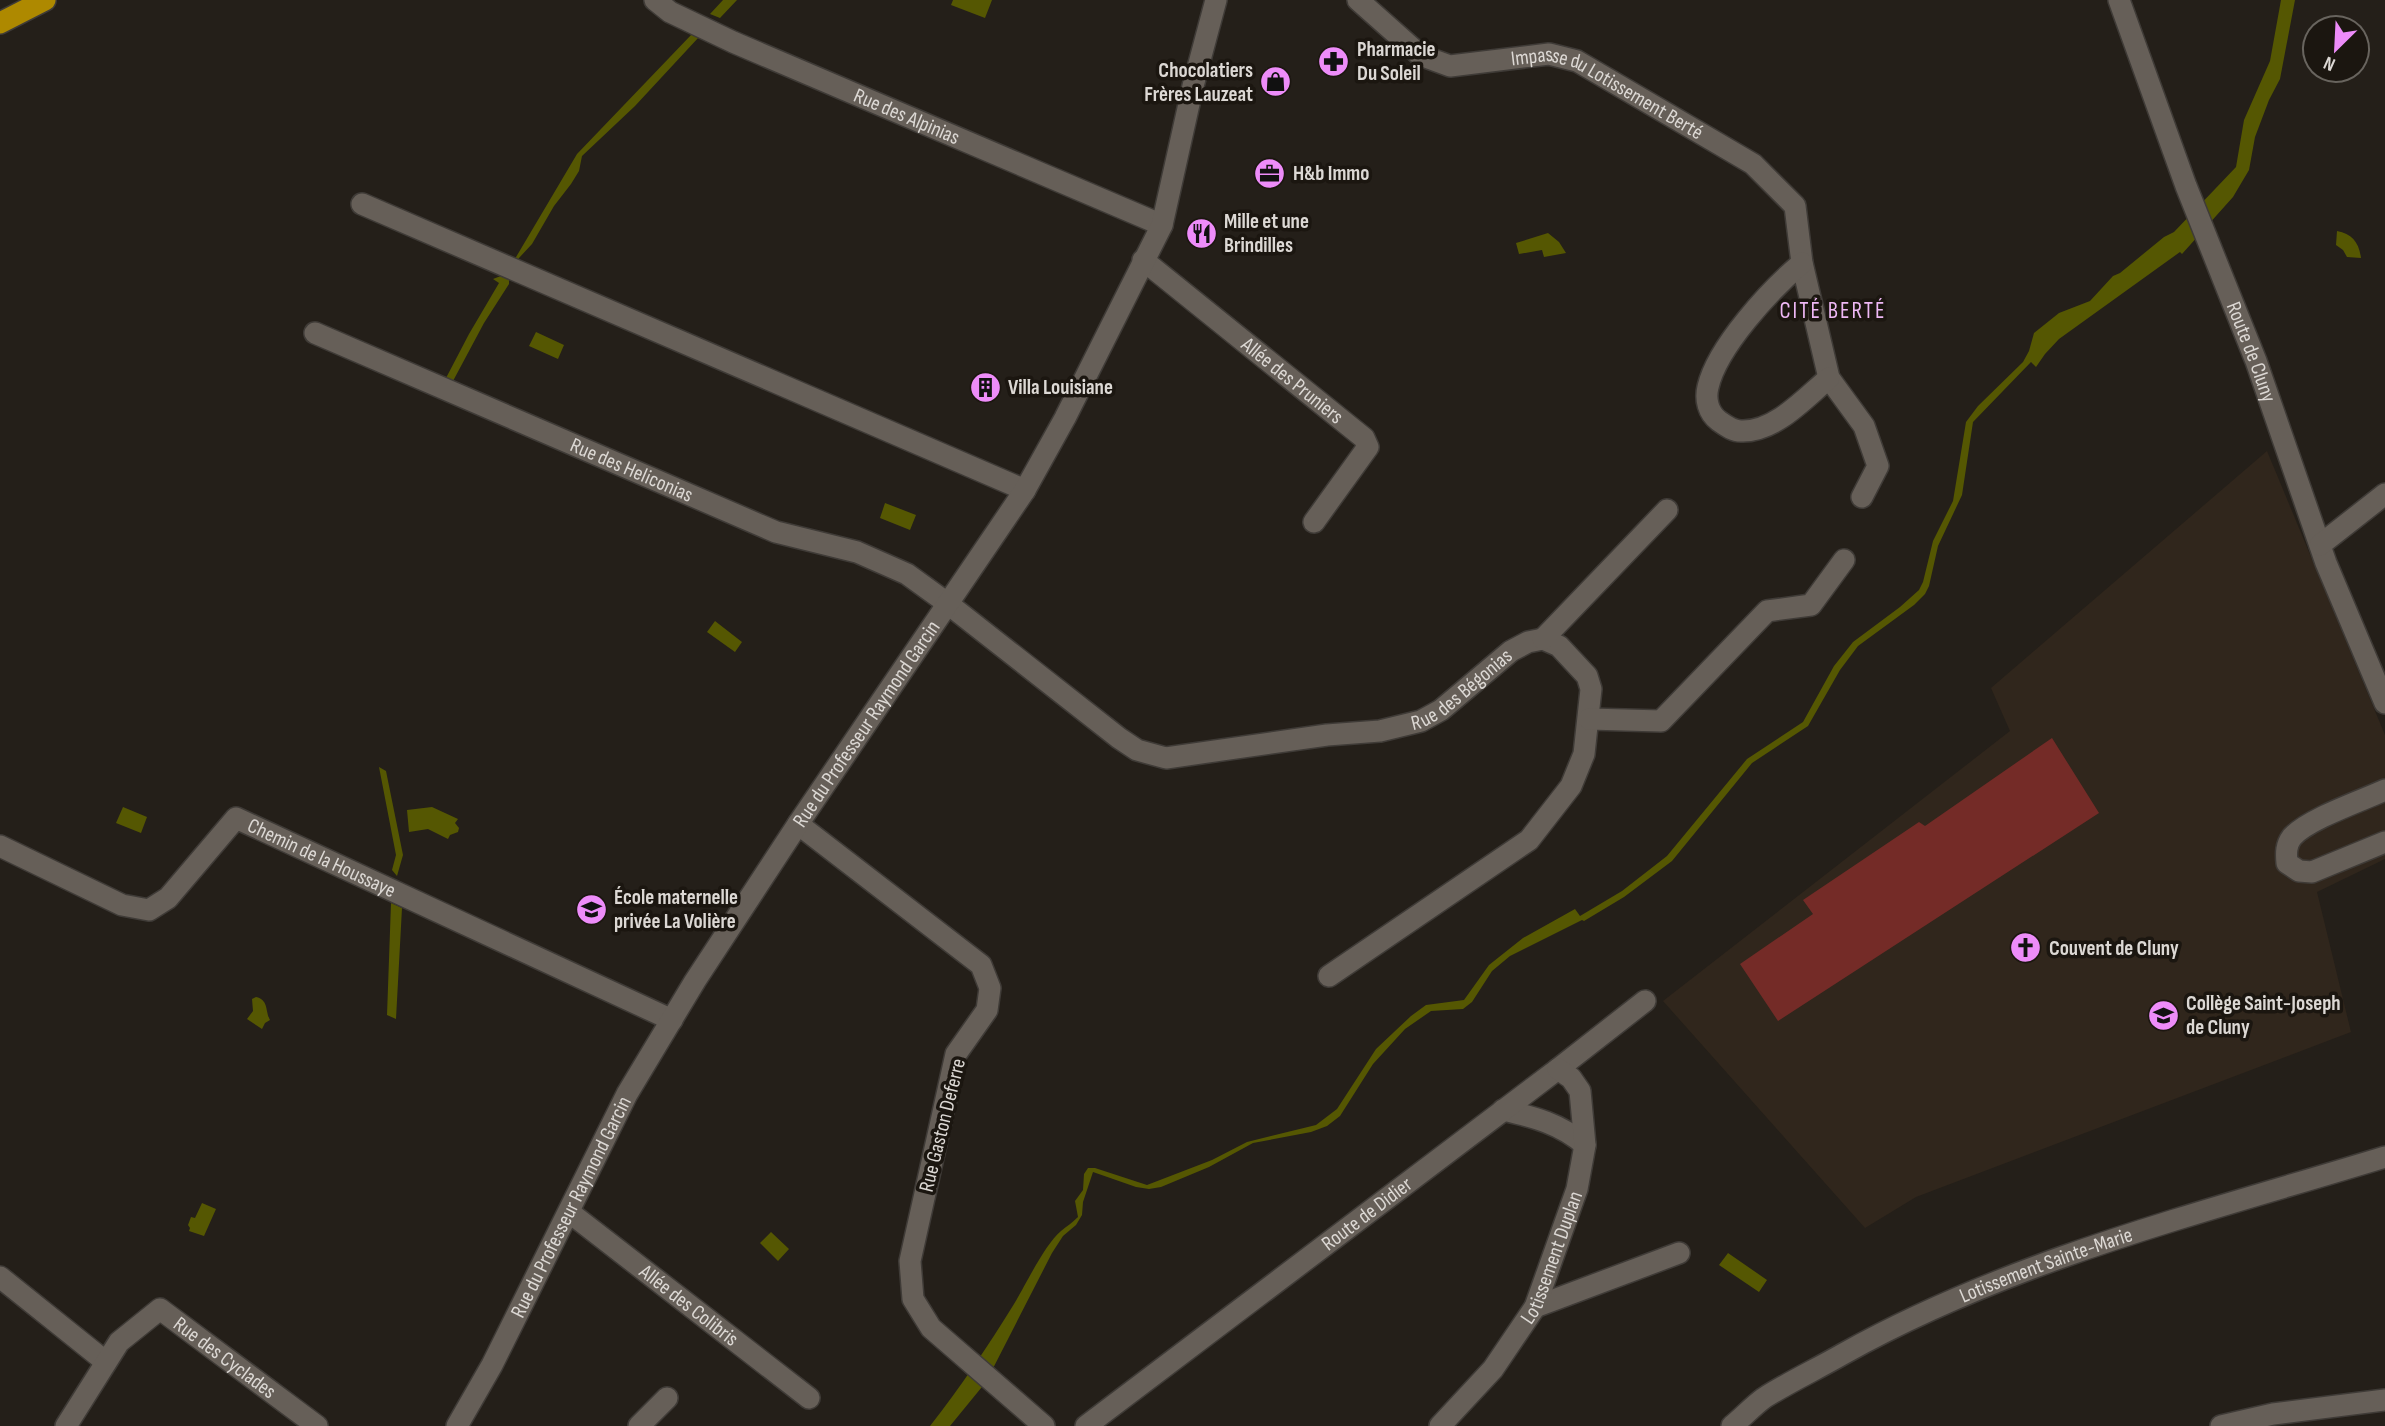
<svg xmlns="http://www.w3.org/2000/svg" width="2385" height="1426" font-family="'Sofia Sans Condensed',sans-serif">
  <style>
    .built { fill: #30261c }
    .green { fill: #742b27 }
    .water { fill: #555702 }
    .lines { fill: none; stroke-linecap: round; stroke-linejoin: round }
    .street-casing { stroke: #3f3b37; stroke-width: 24 }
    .secondary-casing { stroke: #3f3b37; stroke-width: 24 }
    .highway-casing { stroke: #3f3b37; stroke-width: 24 }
    .street { stroke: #665f58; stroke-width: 21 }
    .secondary { stroke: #665f58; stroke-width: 21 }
    .highway { stroke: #ae8900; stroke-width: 21 }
    .labels { text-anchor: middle; stroke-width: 7; stroke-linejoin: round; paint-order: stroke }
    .poi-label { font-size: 21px; font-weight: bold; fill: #dcd8d4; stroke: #1b1610; text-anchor: start }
    .street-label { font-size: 21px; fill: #dcd8d4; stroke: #1b1610 }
    .neighbourhood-label { font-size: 23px; letter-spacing: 2px; fill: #eeb8f5; stroke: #1b1610 }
  </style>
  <rect width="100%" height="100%" fill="#241f19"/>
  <!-- built -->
  <path class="built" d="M2267 451 2385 735V859L2317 892 2351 1032 1916 1197 1865 1228 1663 1001 2010 731 1991 688Z"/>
  <!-- green -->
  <path class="green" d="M2052 738 2099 813 1778 1021 1740 964 1813 914 1803 900 1919 822 1925 826Z"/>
  <!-- water -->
  <path class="water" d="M723 0H737L720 18 710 14Z
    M953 0H992L985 18 951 5Z
    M2281 0H2295L2280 79 2269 100 2255 137 2249 170 2233 197 2182 254 2180 252 2059 339 2045 354 2036 367 2031 362 1973 422 1962 495 1938 546 1929 586 1925 594 1914 605 1858 646 1840 670 1808 726 1752 763 1672 861 1624 897 1584 921 1582 920 1510 956 1492 971 1472 1002 1463 1009 1431 1011 1405 1029 1373 1064 1340 1116 1327 1126 1311 1132 1253 1143 1209 1167 1161 1187 1149 1189 1136 1187 1093 1172 1083 1202 1082 1215 1076 1225 1063 1236 1052 1253 986 1382 950 1426H930C960 1388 988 1346 1014 1304 1025 1286 1045 1244 1061 1231 1067 1226 1072 1223 1078 1217L1075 1201 1083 1190 1084 1174 1088 1168H1095L1147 1185 1212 1160 1247 1142 1316 1125 1337 1109 1376 1049 1411 1016 1426 1005 1464 1000 1489 965 1523 938 1575 909 1580 916 1622 891 1667 856 1747 759 1803 722 1834 666 1853 642 1900 607 1919 590 1923 582 1933 541 1953 501 1966 422 1978 406 2023 362 2029 351 2034 333 2059 313 2090 301 2113 276 2120 273 2164 237 2174 232 2236 167 2244 120 2270 61Z
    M692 34 699 37 635 106 582 156 579 171 571 184 554 206 532 244 519 258 509 276V284L484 323 453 381 446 378 469 334 499 283 493 279 506 274 577 154Z
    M2337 231C2352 234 2359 242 2361 258L2347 257 2343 250 2336 245Z
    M1548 233 1559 242 1566 253 1544 257 1542 250 1519 254 1516 243Z
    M536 332 564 345 558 359 529 346Z
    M885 503 916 515 910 530 880 518Z
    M715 621 742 642 735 652 707 632Z
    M379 767 386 771 403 855 397 876 392 870 396 855Z
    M123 807 147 817 141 833 116 823Z
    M432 807 458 819 455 823 459 828 458 832 450 835 448 839 428 829 409 832 407 810Z
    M391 903 402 908 396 1019 387 1015Z
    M256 997C269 1000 265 1011 270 1020L265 1023 262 1029 247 1019 253 1011 252 999Z
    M202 1203 216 1209 204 1236 189 1231 190 1228 188 1225 191 1217 195 1218Z
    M771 1232 789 1249 778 1261 760 1243Z
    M1728 1253 1767 1280 1759 1292 1719 1265Z"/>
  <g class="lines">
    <defs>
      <g id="street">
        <path id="s1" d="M655 0 670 12 733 42 1162 225"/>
        <path id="s2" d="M1358 0 1420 55 1450 66 1549 54 1577 61 1753 164 1795 206 1802 263 1829 378 1864 426 1878 466 1862 497"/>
        <path d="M362 204 1025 490"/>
        <path id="s3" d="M1143 260 1364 438 1368 447 1314 522"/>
        <path d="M1802 263C1771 289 1717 347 1708 387 1705 399 1708 413 1719 421 1726 426 1734 432 1743 431 1776 431 1805 398 1829 378"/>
        <path id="s4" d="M315 333 776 532 857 552 907 574 947 603 1119 738 1137 750 1166 758 1327 735 1380 731 1421 721 1441 710 1511 651 1528 642 1543 639 1559 646 1587 676 1591 689 1584 754 1571 786 1529 840 1329 976"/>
        <path d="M1543 639 1667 510"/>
        <path d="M1589 719 1661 721 1767 611 1811 605 1844 560"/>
        <path d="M2385 790C2361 801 2308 819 2292 837 2286 845 2286 853 2287 863L2299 871 2312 872 2385 842"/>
        <path d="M798 824 981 965 990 988 987 1010 956 1054 910 1261 913 1299 931 1328 1044 1426"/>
        <path id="s5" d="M0 846 122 905 149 910 168 898 236 818 672 1020"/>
        <path d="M1503 1110C1534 1117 1561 1124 1585 1145"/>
        <path id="s6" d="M569 1212 809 1398"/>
        <path d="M0 1277 106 1362"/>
        <path d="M1535 1307 1679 1253"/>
        <path id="s7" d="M66 1426 119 1342 160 1309 317 1426"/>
        <path d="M639 1426 667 1398"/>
        <path id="s8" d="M1086 1426 1558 1069 1645 1001"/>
        <path id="s9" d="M1440 1426 1493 1369 1535 1307 1577 1189 1585 1145 1580 1091 1571 1078 1558 1069"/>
        <path id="s10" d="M1732 1426C1743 1417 1753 1406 1764 1398 1789 1382 1817 1369 1843 1354 2011 1260 2202 1213 2385 1157"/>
        <path d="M2221 1426 2273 1414 2385 1400"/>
      </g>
      <g id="secondary">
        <path id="s11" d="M2119 0 2186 186 2256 361 2326 563 2385 703"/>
        <path d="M2320 545 2385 494"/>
        <path id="s12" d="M457 1426 492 1365 627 1094 695 981 798 824 1025 490 1065 418 1162 225 1193 86 1216 0"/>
      </g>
      <path id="highway" d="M0 23 45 0"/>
    </defs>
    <!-- street casing -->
    <use href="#street" class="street-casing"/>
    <!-- secondary casing -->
    <use href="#secondary" class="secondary-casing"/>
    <!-- highway casing -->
    <use href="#highway" class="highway-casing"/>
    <!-- street -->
    <use href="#street" class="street"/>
    <!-- secondary -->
    <use href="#secondary" class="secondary"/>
    <!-- highway -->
    <use href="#highway" class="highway"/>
  </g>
  <!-- icons -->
  <defs>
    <symbol id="pharmacy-disc" viewBox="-11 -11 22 22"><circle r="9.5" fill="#ed8cf9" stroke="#1b1610"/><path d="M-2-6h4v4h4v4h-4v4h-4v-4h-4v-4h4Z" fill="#111"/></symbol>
    <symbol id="shop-disc" viewBox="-11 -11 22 22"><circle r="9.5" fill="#ed8cf9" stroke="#1b1610"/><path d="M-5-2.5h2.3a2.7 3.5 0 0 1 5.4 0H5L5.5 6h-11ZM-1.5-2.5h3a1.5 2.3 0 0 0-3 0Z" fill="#111"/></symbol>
    <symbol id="office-disc" viewBox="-11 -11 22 22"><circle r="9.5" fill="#ed8cf9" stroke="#1b1610"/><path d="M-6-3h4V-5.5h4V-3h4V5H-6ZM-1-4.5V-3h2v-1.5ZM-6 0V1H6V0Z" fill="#111"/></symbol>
    <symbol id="restaurant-disc" viewBox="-11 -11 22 22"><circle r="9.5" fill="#ed8cf9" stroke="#1b1610"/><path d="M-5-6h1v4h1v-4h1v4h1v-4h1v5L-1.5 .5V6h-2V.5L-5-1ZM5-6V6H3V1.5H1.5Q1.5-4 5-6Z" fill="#111"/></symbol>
    <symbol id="building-disc" viewBox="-11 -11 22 22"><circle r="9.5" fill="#ed8cf9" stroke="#1b1610"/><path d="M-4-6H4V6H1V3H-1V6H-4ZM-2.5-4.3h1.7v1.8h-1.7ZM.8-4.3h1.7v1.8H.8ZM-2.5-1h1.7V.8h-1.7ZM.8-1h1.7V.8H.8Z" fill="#111"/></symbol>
    <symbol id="school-disc" viewBox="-11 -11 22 22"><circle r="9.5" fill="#ed8cf9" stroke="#1b1610"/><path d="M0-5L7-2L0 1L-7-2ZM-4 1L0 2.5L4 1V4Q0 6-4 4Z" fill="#111"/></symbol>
    <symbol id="church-disc" viewBox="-11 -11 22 22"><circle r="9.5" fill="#ed8cf9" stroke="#1b1610"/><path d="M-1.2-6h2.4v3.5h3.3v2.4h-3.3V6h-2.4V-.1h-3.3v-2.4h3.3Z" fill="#111"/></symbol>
  </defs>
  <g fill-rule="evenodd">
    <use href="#pharmacy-disc" x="1316" y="44" width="35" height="35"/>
    <use href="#shop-disc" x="1258" y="64" width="35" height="35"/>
    <use href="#office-disc" x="1252" y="156" width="35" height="35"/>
    <use href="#restaurant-disc" x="1184" y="216" width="35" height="35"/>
    <use href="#building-disc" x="968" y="370" width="35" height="35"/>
    <use href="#school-disc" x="574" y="892" width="35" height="35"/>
    <use href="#church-disc" x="2008" y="930" width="35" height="35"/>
    <use href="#school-disc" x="2146" y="998" width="35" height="35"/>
  </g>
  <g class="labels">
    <!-- poi labels -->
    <g class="poi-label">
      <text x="1357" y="56">Pharmacie<tspan x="1357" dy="24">Du Soleil</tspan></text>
      <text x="1253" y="77" text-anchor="end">Chocolatiers<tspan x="1253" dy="24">Frères Lauzeat</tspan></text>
      <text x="1293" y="180">H&amp;b Immo</text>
      <text x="1224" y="228">Mille et une<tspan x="1224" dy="24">Brindilles</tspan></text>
      <text x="1008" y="394">Villa Louisiane</text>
      <text x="614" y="904">École maternelle<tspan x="614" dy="24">privée La Volière</tspan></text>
      <text x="2049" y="955">Couvent de Cluny</text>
      <text x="2186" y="1010">Collège Saint-Joseph<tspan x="2186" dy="24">de Cluny</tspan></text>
    </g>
    <!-- street labels -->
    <g class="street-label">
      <text dy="7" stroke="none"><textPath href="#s2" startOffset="282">Impasse du Lotissement Berté</textPath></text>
      <text dy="7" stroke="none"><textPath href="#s1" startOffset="278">Rue des Alpinias</textPath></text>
      <text dy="7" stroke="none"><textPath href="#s11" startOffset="376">Route de Cluny</textPath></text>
      <text dy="7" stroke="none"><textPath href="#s3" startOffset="192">Allée des Pruniers</textPath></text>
      <text dy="7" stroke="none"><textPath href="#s4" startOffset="345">Rue des Heliconias</textPath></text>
      <text dy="7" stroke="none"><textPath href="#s4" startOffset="1269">Rue des Bégonias</textPath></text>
      <text dy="7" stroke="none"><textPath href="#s12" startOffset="814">Rue du Professeur Raymond Garcin</textPath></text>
      <text dy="7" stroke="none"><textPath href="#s5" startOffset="385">Chemin de la Houssaye</textPath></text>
      <text transform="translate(942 1125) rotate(-76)" y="7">Rue Gaston Deferre</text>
      <text dy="7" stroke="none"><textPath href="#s12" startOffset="247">Rue du Professeur Raymond Garcin</textPath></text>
      <text dy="7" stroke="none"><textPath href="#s8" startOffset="352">Route de Didier</textPath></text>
      <text dy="7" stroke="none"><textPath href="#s9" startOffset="205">Lotissement Duplan</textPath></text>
      <text dy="7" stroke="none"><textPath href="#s10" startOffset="355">Lotissement Sainte-Marie</textPath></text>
      <text dy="7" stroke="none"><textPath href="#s6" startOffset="152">Allée des Colibris</textPath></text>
      <text dy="7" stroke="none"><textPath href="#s7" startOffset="233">Rue des Cyclades</textPath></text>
    </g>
    <!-- neighbourhood labels -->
    <g class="neighbourhood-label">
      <text x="1833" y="318">CITÉ BERTÉ</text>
    </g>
  </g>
  <!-- north arrow -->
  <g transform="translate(2336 49) rotate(204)"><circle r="33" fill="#1b1610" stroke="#68645e" stroke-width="2"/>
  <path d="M0-5L12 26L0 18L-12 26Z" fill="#ed8cf9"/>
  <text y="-10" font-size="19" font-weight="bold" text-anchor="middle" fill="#dcd8d4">N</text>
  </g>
</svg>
